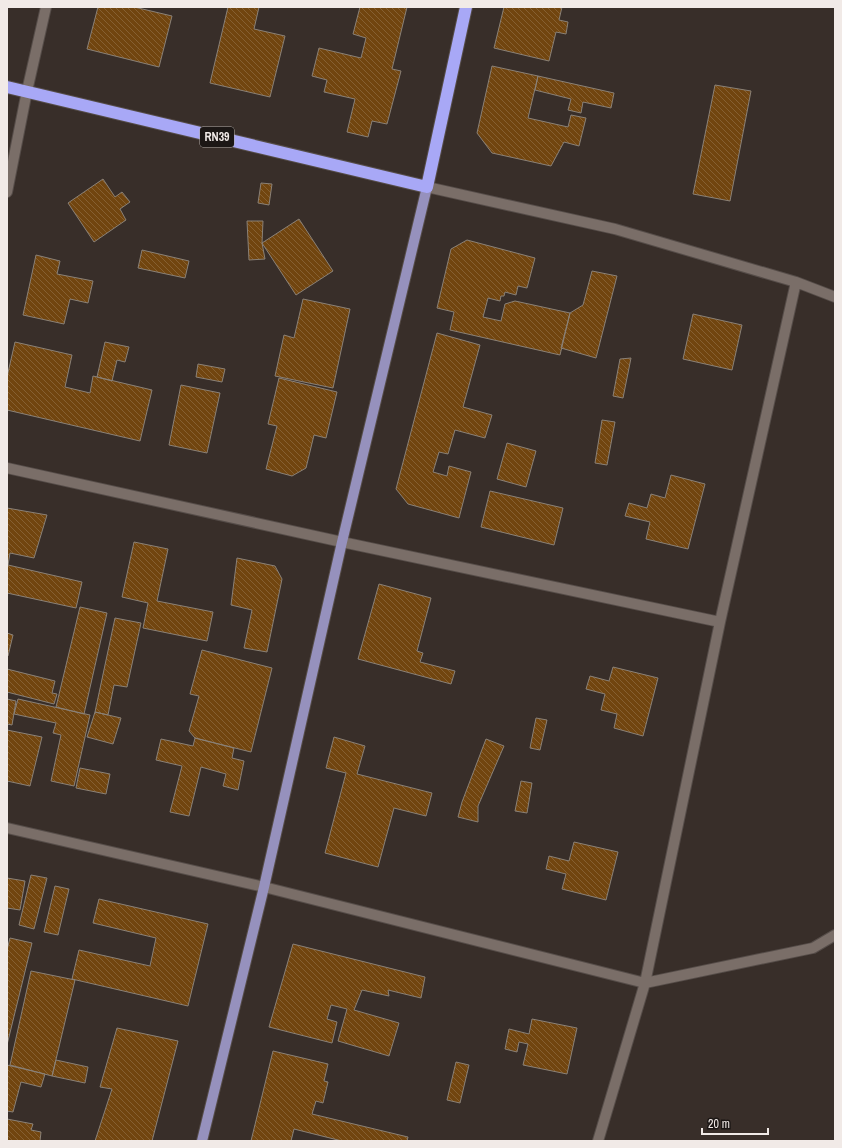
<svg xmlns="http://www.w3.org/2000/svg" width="842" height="1148" font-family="'Archivo Narrow',sans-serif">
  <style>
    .building { fill: url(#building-back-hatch); stroke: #8a8177 }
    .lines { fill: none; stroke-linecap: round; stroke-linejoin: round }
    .street-casing { stroke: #564d49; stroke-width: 12 }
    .primary-casing { stroke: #564d49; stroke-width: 12 }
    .highway-casing { stroke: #564d49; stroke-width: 14 }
    .street { stroke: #7a6e68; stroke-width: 10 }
    .primary { stroke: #9691bd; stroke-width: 10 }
    .highway { stroke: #a8a8f6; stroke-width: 12 }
    .labels { text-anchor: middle; stroke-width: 3; stroke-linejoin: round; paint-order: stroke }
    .shield { fill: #1c1715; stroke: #b1aba8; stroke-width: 1 }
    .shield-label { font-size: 12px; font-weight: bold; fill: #f1eae7 }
  </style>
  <defs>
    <pattern id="building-back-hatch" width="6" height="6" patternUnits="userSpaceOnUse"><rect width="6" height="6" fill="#71450f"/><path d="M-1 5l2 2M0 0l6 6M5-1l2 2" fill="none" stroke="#866032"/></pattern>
  </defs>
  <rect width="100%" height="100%" fill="#382e29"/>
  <!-- building -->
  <path class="building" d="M98 7H134L172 16 159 67 87 49Z
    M228 7H259L254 29 285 36 270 97 210 83Z
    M360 7H407L392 69 401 71 387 124 372 121 368 137 347 132 355 99 324 92 327 80 312 76 319 48 361 58 366 38 353 34Z
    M504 7H562L559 20 568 22 566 34 556 32 549 61 494 48Z
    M492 66 538 76 528 118 568 127 571 115 586 118 579 146 564 142 551 166 492 153 477 133Z
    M538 76 614 93 611 108 583 102 581 113 568 110 571 99 535 90Z
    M715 85 751 91 730 201 693 194Z
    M103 179 115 197 122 192 130 202 120 209 126 220 94 242 68 203Z
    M261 183 272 184 269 205 258 203Z
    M299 219 333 271 296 295 262 243Z
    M247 221H263L262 243 265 259 249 260Z
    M467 240 535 258 527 288 518 286 516 295 505 292 504 296H501L500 301 488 298 483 317 501 321 505 304 515 301 570 313 560 355 450 330 454 312 437 308 451 249Z
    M142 250 189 261 185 278 138 268Z
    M36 255 60 261 57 274 93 281 88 303 70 299 64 324 23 315Z
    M592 271 617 276 596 358 561 348 570 313 583 305Z
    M303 299 350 309 333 388 275 376 284 335 294 338Z
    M693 314 742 325 732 370 683 359Z
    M437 333 480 345 463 407 492 415 485 438 455 430 448 454 439 452 433 472 447 476 449 466 471 472 459 518 408 504 396 489Z
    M15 342 72 355 65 387 90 393 93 376 152 390 140 441 7 410V377Z
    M105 342 129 347 125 362 117 360 112 381 97 377Z
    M631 358 623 398 613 396 620 359Z
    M198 364 225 369 222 382 196 377Z
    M279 378 337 392 326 438 314 435 306 468 292 476 266 469 277 426 268 424Z
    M181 385 220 393 207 453 169 445Z
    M602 420 615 422 607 465 595 463Z
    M507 443 536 451 526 487 497 479Z
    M671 475 705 484 688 549 646 539 650 522 625 516 629 503 647 508 651 494 665 498Z
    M490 491 563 508 554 545 481 527Z
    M7 508 47 515 34 558 10 553 8 565 82 582 76 608 7 593Z
    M134 542 168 549 157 601 213 612 207 641 143 628 148 603 122 597Z
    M237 558 275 566 282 579 267 652 244 648 252 610 231 605Z
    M379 584 431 598 417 651 423 653 420 662 455 671 451 684 358 659Z
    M80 607 107 613 84 714 56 707Z
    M115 618 141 623 127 687 114 685 108 715 95 712Z
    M7 633 13 635 8 656H7Z
    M202 650 272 668 251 752 195 738 189 731 199 696 190 694Z
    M613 667 658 678 643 736 614 728 617 714 601 710 605 694 586 689 590 676 609 681Z
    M7 669 55 681 52 693 57 694 54 704 7 692Z
    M7 699 16 701 12 725 7 724Z
    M18 699 90 715 74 786 51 781 61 735 53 733 56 723 14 714Z
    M95 712 121 718 113 744 87 737Z
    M536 718 547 720 540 750 530 748Z
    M7 730 42 737 30 786 7 781Z
    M334 737 365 746 357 774 432 793 426 816 394 808 378 867 325 853 346 773 326 768Z
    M195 738 234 748 232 758 244 761 238 790 223 786 226 774 201 767 189 816 170 812 182 766 156 760 161 739 193 746Z
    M486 739 504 746 478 806V822L458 817 462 802Z
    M80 768 110 774 106 794 76 788Z
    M521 781 532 783 527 813 515 811Z
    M574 842 618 852 606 900 562 889 566 874 546 869 549 856 569 861Z
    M31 875 47 878 34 929 19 925Z
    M7 878 25 881 20 910 7 908Z
    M55 886 69 889 58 935 44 932Z
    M99 899 208 924 188 1006 72 979 79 950 150 966 156 938 93 923Z
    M10 938 32 943 7 1045V950Z
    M293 944 425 977 421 998 388 990 389 996 362 990 354 1010 399 1023 389 1056 338 1041 347 1009 331 1005 327 1019 337 1022 332 1043 269 1027Z
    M31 971 75 980 52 1076 10 1065Z
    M532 1019 577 1028 567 1074 523 1065 528 1044 519 1042 517 1052 505 1049 509 1029 529 1034Z
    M117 1028 178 1041 152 1141H95L112 1089 100 1087Z
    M273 1051 328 1064 324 1081 328 1082 323 1103 316 1101 312 1114 408 1137 407 1141H342L294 1129 291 1141H251Z
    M56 1060 88 1067 85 1083 52 1076Z
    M456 1062 469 1065 460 1103 447 1100Z
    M7 1065 45 1074 41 1087 21 1082 13 1112 7 1111Z
    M7 1119 33 1124 31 1130 41 1132 40 1141H7Z"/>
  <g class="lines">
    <defs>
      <path id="street" d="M427 187 615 229 796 282 835 297
        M7 192 27 91 46 7
        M7 468 342 542 720 622
        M7 828 264 887 645 983 813 948 835 935
        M598 1141 645 983 720 622 796 282"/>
      <path id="primary" d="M202 1141 264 887 342 542 427 187"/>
      <path id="highway" d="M7 87 427 187 466 7"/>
    </defs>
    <!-- street casing -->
    <use href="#street" class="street-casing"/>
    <!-- primary casing -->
    <use href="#primary" class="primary-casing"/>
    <!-- highway casing -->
    <use href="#highway" class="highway-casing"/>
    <!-- street -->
    <use href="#street" class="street"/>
    <!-- primary -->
    <use href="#primary" class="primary"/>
    <!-- highway -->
    <use href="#highway" class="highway"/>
  </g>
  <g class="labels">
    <!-- shield labels -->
    <rect class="shield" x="200" y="127" width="34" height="20" rx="3"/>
    <g class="shield-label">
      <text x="217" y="141">RN39</text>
    </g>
  </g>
  <!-- border -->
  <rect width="842" height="1148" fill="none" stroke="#f1eae7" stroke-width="16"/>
  <!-- scale -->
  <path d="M702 1128v6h66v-6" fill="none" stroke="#f1eae7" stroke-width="2"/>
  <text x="708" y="1128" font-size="12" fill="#f1eae7" stroke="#1c1715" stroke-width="3" paint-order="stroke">20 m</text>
</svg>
